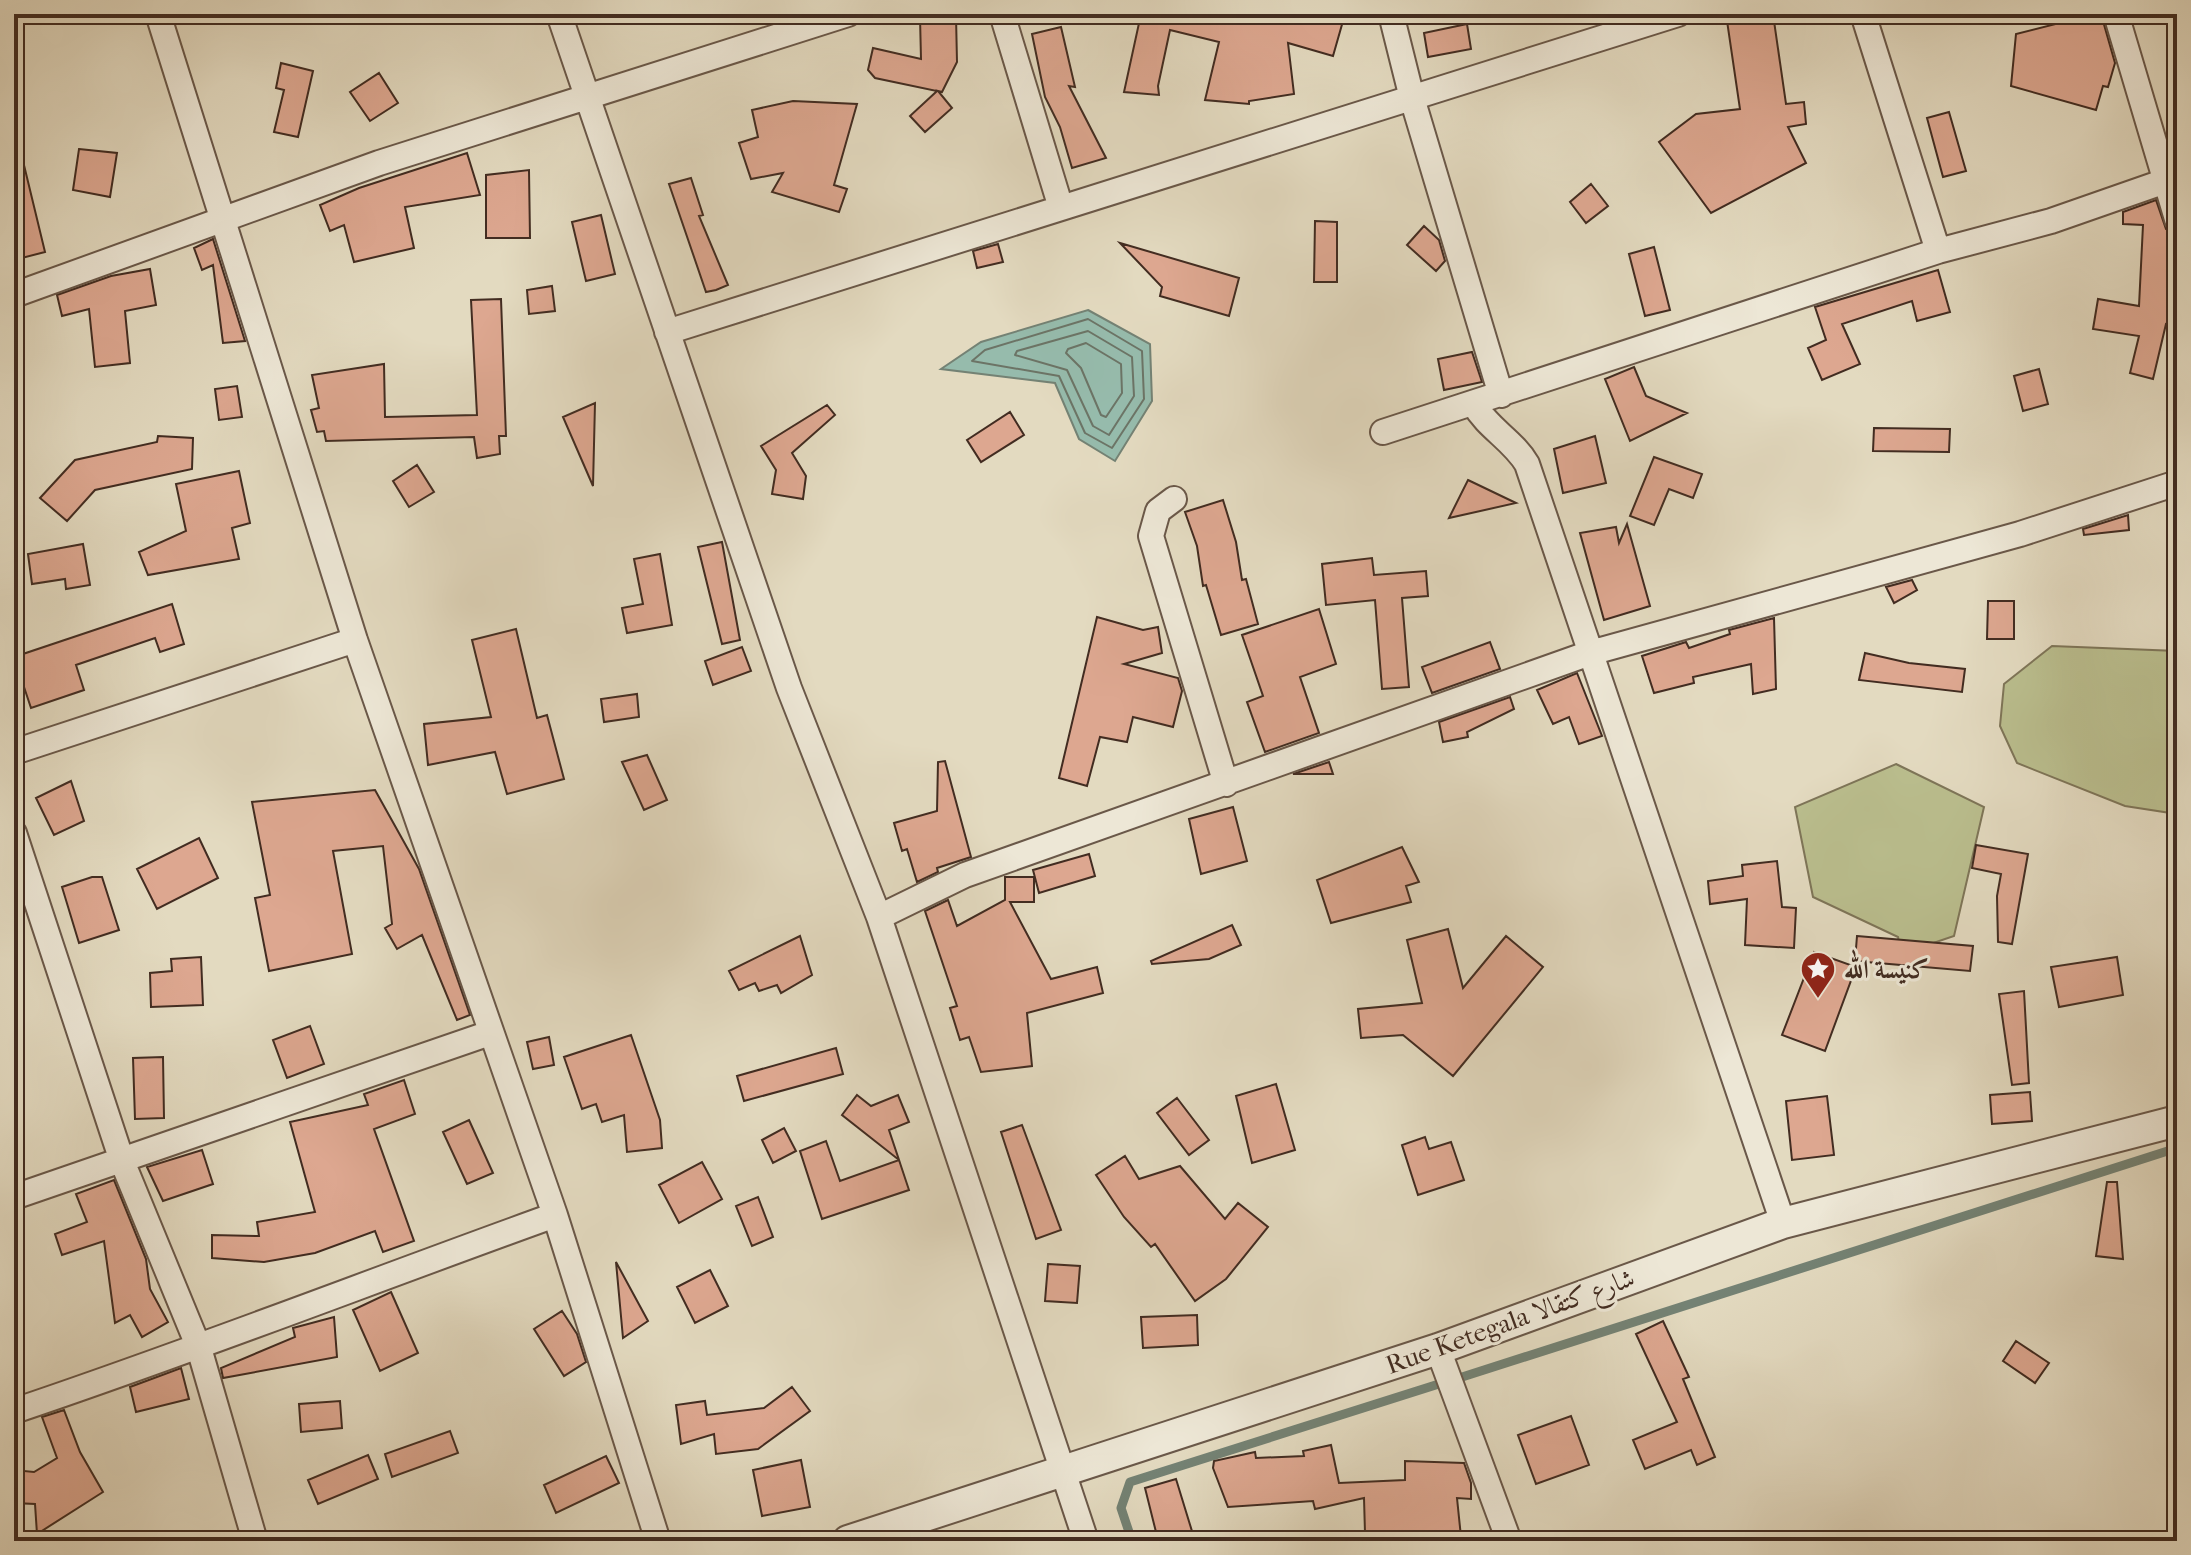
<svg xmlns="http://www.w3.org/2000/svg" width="2191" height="1555" font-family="'IM FELL French Canon',Amiri,serif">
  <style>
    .green { fill: #babe8e; stroke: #7e7558; stroke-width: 2 }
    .water { fill: #96bbac; stroke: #748274; stroke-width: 2 }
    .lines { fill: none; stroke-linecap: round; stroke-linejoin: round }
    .shore { stroke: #6c7466; stroke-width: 2 }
    .stream { stroke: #748274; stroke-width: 9 }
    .building { fill: #dda790; stroke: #422c21; stroke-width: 2 }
    .minor-casing { stroke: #6a5849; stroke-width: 28 }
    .tertiary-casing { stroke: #6a5849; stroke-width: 34 }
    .minor { stroke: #ede7d6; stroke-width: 24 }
    .tertiary { stroke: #ede7d6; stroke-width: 30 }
    .labels { text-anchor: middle; stroke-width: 6; stroke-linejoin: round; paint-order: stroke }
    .poi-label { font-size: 26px; font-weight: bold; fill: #422c21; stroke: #ede7d6; text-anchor: start }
    .street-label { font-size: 26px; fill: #422c21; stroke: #ede7d6 }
  </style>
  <rect width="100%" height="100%" fill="#e3dac0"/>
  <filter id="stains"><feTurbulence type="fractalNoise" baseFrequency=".0025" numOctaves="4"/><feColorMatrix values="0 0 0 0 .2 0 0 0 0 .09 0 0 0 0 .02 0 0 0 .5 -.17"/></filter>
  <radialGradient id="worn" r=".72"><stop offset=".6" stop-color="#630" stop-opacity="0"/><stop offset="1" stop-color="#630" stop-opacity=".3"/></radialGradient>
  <!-- green -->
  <path class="green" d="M2052 646 2177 651V814L2125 806 2017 763 2000 726 2004 684Z
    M1896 764 1984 807 1954 936 1901 954 1898 937 1813 897 1795 807Z"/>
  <!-- water -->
  <path class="water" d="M1088 310 1150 344 1152 401 1115 461 1079 439 1055 383 941 369 981 342Z"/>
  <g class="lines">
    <!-- shore -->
    <path class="shore" d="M1088 319 1142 351 1144 399 1112 448 1085 433 1059 376 972 361 985 350Z
      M1088 331 1132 357 1134 396 1109 435 1093 426 1067 370 1015 355 1017 351Z
      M1086 343 1121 364 1122 393 1106 417 1101 415 1081 368 1066 353 1068 349Z"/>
    <!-- stream -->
    <path class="stream" d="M1459 1378 2177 1148
      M1132 1541 1121 1508 1130 1482 1442 1383"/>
  </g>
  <!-- building -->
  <path class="building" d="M1141 14H1345L1333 56 1288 43 1294 94 1249 101V104L1205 100 1219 42 1170 30 1158 86 1159 95 1124 92Z
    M1726 14H1773L1786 104 1804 102 1806 124 1788 127 1806 163 1711 213 1659 142 1696 114 1740 109Z
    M2095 14H2101L2115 63 2108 87 2103 86 2096 110 2011 86 2016 34Z
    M956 16 957 62 942 92 938 91 952 108 925 132 910 116 937 91 875 78 868 70 873 48 921 59 920 17Z
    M1467 24 1471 49 1428 57 1424 33Z
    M1061 27 1075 87 1069 86 1106 158 1072 168 1060 127 1045 97 1032 34Z
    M281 63 313 71 298 137 274 132 284 90 276 88Z
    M379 73 398 103 370 121 350 92Z
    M793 101 857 104 834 185 847 189 839 212 772 192 783 173 751 179 739 143 758 137 752 110Z
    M1949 112 1966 171 1943 177 1927 118Z
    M79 149 117 153 110 197 73 190Z
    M467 153 480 195 405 207 414 248 354 262 344 225 330 231 320 205 359 188Z
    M23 161 45 252 14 260V162Z
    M529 170 530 238H486V175Z
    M691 178 703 215 699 216 728 285 716 290 706 292 669 184Z
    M1591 184 1608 206 1586 223 1570 202Z
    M2156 200 2166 229 2177 234V326L2166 324 2153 379 2130 373 2139 336 2093 329 2098 299 2139 306 2143 225 2123 224V212Z
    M601 215 615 274 586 281 572 222Z
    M1315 221 1337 222V282H1314Z
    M1424 226 1439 240 1445 261 1436 271 1407 245Z
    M213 239 245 341 223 343 213 265 202 270 194 248Z
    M1120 243 1239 278 1229 316 1160 296 1162 287Z
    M998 244 1003 262 977 268 973 251Z
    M1654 247 1670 310 1645 316 1629 254Z
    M150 269 156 305 125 311 130 363 95 367 89 309 62 316 57 295 111 276Z
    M1938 270 1950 312 1917 321 1912 301 1842 324 1860 364 1822 380 1808 348 1826 340 1815 307Z
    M552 286 555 311 529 314 527 290Z
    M501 299 506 436H499L500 454 477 458 474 437 326 441 324 431 317 432 311 410 319 408 312 375 384 364 385 417 477 415 471 300Z
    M1472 352 1482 382 1444 390 1438 359Z
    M1634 367 1646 396 1687 413 1630 441 1605 379Z
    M2039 369 2048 404 2023 411 2014 376Z
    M237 386 242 417 219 420 215 389Z
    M595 403 593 486 563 417Z
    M827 405 835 415 792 453 806 476 803 499 772 494 776 470 761 446Z
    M1010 412 1024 435 981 462 967 440Z
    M1874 428 1950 429 1949 452 1873 451Z
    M158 436 193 438 192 469 95 490 67 521 40 498 75 460 157 442Z
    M1595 436 1606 483 1563 493 1554 449Z
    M1654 457 1702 474 1693 498 1669 489 1654 525 1630 516Z
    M417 465 434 492 409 507 393 481Z
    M239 471 250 523 232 528 239 559 148 575 139 552 186 531 176 484Z
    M1468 480 1516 503 1449 518Z
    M1223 500 1236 542 1242 580 1246 579 1258 624 1221 635 1206 585 1203 586 1197 546 1185 512Z
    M2128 515 2129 530 2084 535 2083 529Z
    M1627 524 1650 606 1604 620 1580 533 1616 527 1619 543Z
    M722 542 740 640 722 644 698 547Z
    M83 544 90 585 66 589 65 579 32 584 28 554Z
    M660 554 672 625 627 633 622 608 643 604 634 559Z
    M1372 558 1374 575 1426 571 1428 596 1402 598 1409 687 1382 689 1375 600 1326 605 1322 564Z
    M1912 580 1917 590 1894 603 1886 587Z
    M1988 601H2014V639H1987Z
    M172 604 184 644 160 652 155 638 76 665 84 690 31 708 14 657Z
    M1319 609 1336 664 1300 677 1319 733 1265 752 1247 702 1263 696 1242 635Z
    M1097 617 1143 630 1158 627 1162 653 1124 664 1178 678 1182 691 1173 727 1133 717 1127 742 1100 737 1087 786 1059 778Z
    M1774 618 1776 689 1753 694 1751 664 1693 677 1694 683 1654 693 1642 656 1686 642 1689 648 1730 634 1729 630Z
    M516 629 537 718 547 715 564 779 507 794 495 752 428 765 424 724 491 717 472 640Z
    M1490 642 1500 669 1432 693 1422 667Z
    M742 647 751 671 713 685 705 661Z
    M1865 653 1909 663 1965 669 1962 692 1859 680Z
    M1577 673 1602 736 1579 744 1569 717 1553 724 1537 690Z
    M637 694 639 717 604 722 601 699Z
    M1510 697 1514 709 1467 732 1468 737 1443 742 1439 722Z
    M647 755 667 800 644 810 622 762Z
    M945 761 971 857 937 868 938 872 917 882 907 849 902 851 894 823 937 811 938 762Z
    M1329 762 1333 774H1293Z
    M71 781 84 821 54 835 36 798Z
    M375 790 419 869 470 1015 457 1020 422 935 397 949 385 928 392 924 383 846 333 851 352 954 269 971 255 898 270 895 252 802Z
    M1233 807 1247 861 1201 874 1189 819Z
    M199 838 218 878 157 909 137 869Z
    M1976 845 2028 854 2012 944 1998 942 1997 896 2001 874 1972 868Z
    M1402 847 1419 882 1406 886 1411 902 1331 923 1317 880Z
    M1089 854 1095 876 1039 893 1033 870Z
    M1777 861 1782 907 1796 908 1794 948 1745 945 1747 899 1710 904 1708 881 1743 876 1742 865Z
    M92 877H102L119 930 79 943 62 887Z
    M1005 877H1034V902H1010L1051 979 1097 967 1103 993 1027 1013 1032 1066 981 1072 969 1037 960 1040 950 1008 957 1006 925 911 948 900 957 926 1005 900Z
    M1232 925 1241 945 1209 959 1152 964 1151 961Z
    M1448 929 1463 988 1506 936 1543 967 1453 1076 1403 1035 1361 1038 1358 1009 1422 1003 1407 940Z
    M800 936 812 975 781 993 777 985 759 991 755 983 739 990 729 971Z
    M1857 936 1973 946 1970 971 1855 961Z
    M1814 952 1856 967 1825 1051 1782 1035Z
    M201 957 203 1005 151 1007 150 973 172 971 171 959Z
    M2117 957 2123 995 2059 1007 2051 967Z
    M2024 991 2029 1083 2012 1085 1999 994Z
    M310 1026 324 1064 287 1078 273 1040Z
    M631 1035 660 1120 662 1148 627 1152 624 1115 602 1122 596 1104 582 1109 564 1057Z
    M549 1037 554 1065 533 1069 527 1042Z
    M836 1048 843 1074 744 1101 737 1076Z
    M163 1057 164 1118 135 1119 133 1058Z
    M404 1080 415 1114 374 1129 414 1241 383 1252 375 1231 315 1253 264 1262 212 1258V1235L259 1236 257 1222 315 1212 290 1122 368 1105 364 1094Z
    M1276 1084 1295 1150 1252 1163 1236 1096Z
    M2030 1092 2032 1121 1992 1124 1990 1095Z
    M857 1095 871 1106 898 1095 909 1122 889 1130 899 1160 842 1115Z
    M1827 1096 1834 1155 1792 1160 1786 1101Z
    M1177 1098 1209 1140 1189 1155 1157 1113Z
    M469 1120 493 1173 467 1184 443 1132Z
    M1022 1125 1061 1230 1036 1239 1001 1132Z
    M784 1128 796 1151 773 1163 762 1140Z
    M1425 1137 1429 1149 1451 1142 1464 1180 1418 1195 1402 1145Z
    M826 1141 840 1181 899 1160 909 1190 822 1219 800 1151Z
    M202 1150 213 1184 163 1201 147 1167Z
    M1125 1156 1139 1179 1180 1166 1225 1219 1238 1203 1268 1227 1226 1279 1195 1301 1155 1244 1151 1247 1124 1217 1096 1175Z
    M702 1162 722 1199 679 1223 659 1185Z
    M114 1180 146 1259 150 1289 168 1322 142 1337 130 1315 115 1323 104 1241 62 1255 55 1234 87 1222 76 1194Z
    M2107 1182H2117L2123 1259 2096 1256Z
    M758 1197 773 1237 752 1246 736 1206Z
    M616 1262 648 1321 623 1338Z
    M1048 1264 1080 1266 1077 1303 1045 1301Z
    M710 1270 728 1306 695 1323 677 1287Z
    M391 1292 418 1353 380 1371 353 1310Z
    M562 1311 577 1334 586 1362 564 1376 534 1329Z
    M1197 1315 1198 1345 1143 1348 1141 1317Z
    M334 1317 337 1357 223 1378 221 1368 295 1337 293 1328Z
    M1663 1321 1689 1377 1683 1379 1715 1457 1697 1465 1691 1450 1645 1469 1633 1440 1677 1422 1636 1334Z
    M2016 1341 2049 1363 2035 1383 2003 1361Z
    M181 1368 189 1399 136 1412 130 1387Z
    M792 1387 810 1411 758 1449 716 1454 714 1434 681 1444 676 1405 705 1401 707 1415 764 1408Z
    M340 1401 342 1428 301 1432 299 1404Z
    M64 1410 80 1452 103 1492 37 1534 35 1504 14 1503V1470L34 1472 57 1458 42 1417Z
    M1571 1416 1589 1465 1536 1484 1518 1435Z
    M450 1431 458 1453 392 1477 385 1454Z
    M1331 1445 1339 1483 1405 1480V1461L1464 1463 1471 1483V1499L1457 1498 1461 1537 1402 1536V1532L1365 1533 1364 1498 1315 1509 1313 1501 1228 1507 1213 1468 1214 1461 1255 1452 1256 1458 1304 1456 1303 1451Z
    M368 1455 378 1479 318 1504 308 1480Z
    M606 1456 619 1483 556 1513 544 1485Z
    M801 1460 810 1507 762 1516 753 1470Z
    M1176 1479 1195 1541H1164L1162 1534 1157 1536 1145 1488Z"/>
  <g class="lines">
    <defs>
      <path id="minor" d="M158 14 355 640 555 1215 658 1541
        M559 14 789 688 879 917 1086 1541
        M1002 14 1061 208
        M1391 14 1412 98 1501 395
        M1863 14 1938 251
        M2116 14 2177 219
        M14 295 379 163 848 14
        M667 332 1678 14
        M1474 404C1487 428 1513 440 1527 464L1783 1223
        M1383 432 1938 251 2051 221 2177 177
        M1174 499 1158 511 1151 536 1226 784
        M14 752 355 640
        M14 833 122 1161 199 1348 255 1541
        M879 917 965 875 1590 653 2020 534 2177 483
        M14 1197 490 1033
        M1438 1349 1509 1541
        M14 1411C196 1350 374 1280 555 1215"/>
      <path id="tertiary" d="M848 1541 1438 1349 1783 1223 2177 1121"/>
    </defs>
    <!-- minor casing -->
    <use href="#minor" class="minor-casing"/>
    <!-- tertiary casing -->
    <use href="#tertiary" class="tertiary-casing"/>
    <!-- minor -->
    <use href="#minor" class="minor"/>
    <!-- tertiary -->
    <use href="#tertiary" class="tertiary"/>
  </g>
  <!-- icons -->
  <defs>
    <symbol id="sight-pin" viewBox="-11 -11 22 30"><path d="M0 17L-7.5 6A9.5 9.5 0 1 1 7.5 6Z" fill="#8f2418" stroke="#ede7d6"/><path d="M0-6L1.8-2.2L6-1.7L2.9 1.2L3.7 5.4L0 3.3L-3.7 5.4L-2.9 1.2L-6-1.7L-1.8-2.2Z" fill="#fff"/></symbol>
  </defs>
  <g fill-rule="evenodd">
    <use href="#sight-pin" x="1798" y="949" width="40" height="54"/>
  </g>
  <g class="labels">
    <!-- poi labels -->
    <g class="poi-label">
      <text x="1844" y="978">كنيسة الله</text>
    </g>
    <!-- street labels -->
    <g class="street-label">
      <text transform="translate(1510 1321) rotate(-20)" y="9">Rue Ketegala شارع كتقالا</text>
    </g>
  </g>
  <!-- margin -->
  <rect width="2191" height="1555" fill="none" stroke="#e3dac0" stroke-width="48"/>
  <rect x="16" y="16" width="2159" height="1523" fill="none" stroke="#422c21" stroke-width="4"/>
  <rect x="24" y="24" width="2143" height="1507" fill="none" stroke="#422c21" stroke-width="2"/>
  <rect width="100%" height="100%" filter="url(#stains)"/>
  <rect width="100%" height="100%" fill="url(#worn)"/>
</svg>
